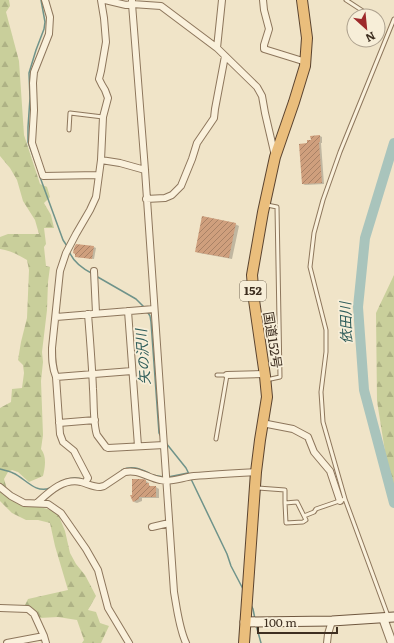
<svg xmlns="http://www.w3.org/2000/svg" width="394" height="643" font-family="Literata,'Noto Sans JP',serif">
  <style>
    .forest { fill: url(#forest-firs) }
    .shadow { fill: #0003 }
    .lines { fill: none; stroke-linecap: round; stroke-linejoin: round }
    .stream { stroke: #6f938a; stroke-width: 1.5 }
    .river { stroke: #a9c4bc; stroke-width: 10 }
    .building { fill: url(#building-hatch) }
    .service-casing { stroke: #8d765c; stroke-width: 5 }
    .minor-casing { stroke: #8d765c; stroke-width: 8 }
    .tertiary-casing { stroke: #8d765c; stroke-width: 10 }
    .secondary-casing { stroke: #6f573f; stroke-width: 11 }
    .trunk-casing { stroke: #5b4430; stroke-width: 12 }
    .service { stroke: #faf1dc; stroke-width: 3 }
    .minor { stroke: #faf1dc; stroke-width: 6 }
    .tertiary { stroke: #faf1dc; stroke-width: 8 }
    .secondary { stroke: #faf1dc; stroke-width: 9 }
    .trunk { stroke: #eabe7c; stroke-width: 10 }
    .labels { text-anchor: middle; stroke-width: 3.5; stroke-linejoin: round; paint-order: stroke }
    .shield { fill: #f7eed8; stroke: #756857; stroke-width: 1 }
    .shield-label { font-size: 12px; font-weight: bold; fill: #3d2e20 }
    .street-label { font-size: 13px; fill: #3d2e20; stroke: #f7eed8 }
    .water-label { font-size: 14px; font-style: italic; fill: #2f5d5a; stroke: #f7eed8 }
  </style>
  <defs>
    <pattern id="forest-firs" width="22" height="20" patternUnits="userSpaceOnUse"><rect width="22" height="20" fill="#c9cf9b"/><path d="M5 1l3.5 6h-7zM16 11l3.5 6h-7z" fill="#aeb285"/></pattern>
    <pattern id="building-hatch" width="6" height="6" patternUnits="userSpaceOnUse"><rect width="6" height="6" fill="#cf9f7d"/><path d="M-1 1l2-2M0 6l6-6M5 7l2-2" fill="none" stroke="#a98266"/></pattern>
  </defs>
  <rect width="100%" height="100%" fill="#f0e4c8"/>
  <!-- forest -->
  <path class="forest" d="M0 0H9L10 6 6 12 19 61 24 135 40 184 47 187 50 197 44 203 51 215 54 228H44L46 244 44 247 46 266 50 267 48 282 47 310 42 352 43 362 41 381 43 435 41 449C47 457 45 467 43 476L29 482 18 472 12 470 8 472 4 479 9 496 23 506 40 507 51 510 58 514 65 531 70 553 76 564 85 575 96 596 88 610 96 612 100 623 109 626 101 643H82L84 640 77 620 58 617 39 618 33 609 24 607 28 599 68 590 55 546 50 523 38 520H26L12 513 0 501V408L11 402 12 389 22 388 24 373 23 365 18 360 21 342 27 318 29 270 27 260C19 255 9 250 0 249V237L8 234H39L35 220 23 201 17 180 10 168 0 156Z
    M394 275V492L390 483 377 401 376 313Z"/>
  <!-- shadow -->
  <path class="shadow" d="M320 136 322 137V143H321L324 184 305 185 303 184 308 144 312 141Z
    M235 224 239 226 232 259 199 253 196 251Z
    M94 247 96 248 94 259 78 257Z
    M146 481 149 483V485L152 487H156L159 489V498H142V501L137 503 134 502Z"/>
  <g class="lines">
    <!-- stream -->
    <path class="stream" d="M37 167 28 142V127L30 98 29 73 36 50 44 29 45 22 41 0
      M40 177 63 240 67 246
      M69 251C73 262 83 269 93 274
      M96 276 136 299 145 308
      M147 311 150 316 151 322 159 433 160 435
      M166 443 186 468 190 476
      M0 469C4 470 9 471 13 473 25 478 35 494 50 488
      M122 470C132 465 140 469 149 473
      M152 475 164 477
      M168 477 188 473
      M191 479 227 554 231 566 243 589
      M57 484C66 478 75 476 85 480
      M251 605 253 609 255 619
      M256 625 261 643"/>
    <!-- river -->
    <path class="river" d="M394 143 365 238 358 307 364 390 394 503"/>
  </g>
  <!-- building -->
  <path class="building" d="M320 135V142H319L322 183 302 184 299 144 307 143V140H311L310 136Z
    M202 216 236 223 229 258 195 252Z
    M76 244 94 246 92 259 75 257V254L73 253 74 248Z
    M132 479H143L146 480V483H149V486H156V497H139V499L133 502 130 495H132Z"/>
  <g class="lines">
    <defs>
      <path id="service" d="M346 0 366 13
        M69 130 70 113 103 117
        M266 380 280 377 277 207 267 205
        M216 439 227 375H217
        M258 488 285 490V503L297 502 304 516 314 512 316 509 345 499 388 616
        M345 499 323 422 321 392 326 352V330L310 267 314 233 323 200 340 152 394 19
        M285 503 286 523 303 522 306 520 304 516"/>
      <path id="minor" d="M45 0 50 17 49 34 34 72 33 83 34 110 32 143 43 176 99 175
        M105 0 126 5 132 4 161 6 217 48 257 87 262 96 265 113 275 156
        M132 0V4L145 170 174 592C177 609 179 628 186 643
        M263 0 264 10 269 29 264 45V49L306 62
        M217 48 222 0
        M101 160 120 163 145 170
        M146 199 165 198 172 195 181 186 192 159 197 143 214 118 215 109 225 56
        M94 271 96 313
        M128 311 138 446
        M88 314C90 339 92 364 93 389 94 401 93 424 97 435L106 447 108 448 164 445
        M56 317 154 309
        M227 375 265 374
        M56 377 132 371
        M59 423 95 420
        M262 423 293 429 308 437 314 452 330 471 340 501
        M85 483 88 478 76 455 74 451 63 442 60 434 56 377C52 367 52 358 52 348L60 271 66 253 76 234 90 210 96 197 101 160 103 117 108 98 105 90 102 85 99 79 101 71 106 42 104 18 101 0
        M0 487 11 496 24 503 48 504 61 513 86 549 98 570 108 608 129 643
        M37 503C49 492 63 478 81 482 88 484 93 487 100 487L104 486 125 472C138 469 148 478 160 480 171 483 183 477 194 476 215 474 236 473 256 472
        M152 527 169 523
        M0 608 28 609 34 614 44 636 46 643
        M7 643 44 636
        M327 643 328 634 332 621"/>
      <path id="tertiary" d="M383 618 392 643"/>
      <path id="secondary" d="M245 622 332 621 394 617"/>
      <path id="trunk" d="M244 643 256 472 260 440 267 397 265 376 254 300 252 275 263 212 275 157 294 102 305 66 307 38 302 0"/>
    </defs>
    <!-- service casing -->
    <use href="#service" class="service-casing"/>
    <!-- minor casing -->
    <use href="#minor" class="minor-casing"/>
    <!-- tertiary casing -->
    <use href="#tertiary" class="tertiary-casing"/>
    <!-- secondary casing -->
    <use href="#secondary" class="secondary-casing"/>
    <!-- trunk casing -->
    <use href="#trunk" class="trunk-casing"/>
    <!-- service -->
    <use href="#service" class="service"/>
    <!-- minor -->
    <use href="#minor" class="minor"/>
    <!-- tertiary -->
    <use href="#tertiary" class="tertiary"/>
    <!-- secondary -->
    <use href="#secondary" class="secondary"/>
    <!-- trunk -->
    <use href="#trunk" class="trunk"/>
  </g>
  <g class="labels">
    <!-- shield labels -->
    <rect class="shield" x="240" y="281" width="26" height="20" rx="3"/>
    <g class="shield-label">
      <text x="253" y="295">152</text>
    </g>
    <!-- street labels -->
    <g class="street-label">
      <text transform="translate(273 340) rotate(81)" y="5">国道152号</text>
    </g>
    <!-- water labels -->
    <g class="water-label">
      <text transform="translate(346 323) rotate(-92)" y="5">依田川</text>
      <text transform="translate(143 357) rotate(-94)" y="5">矢の沢川</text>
    </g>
  </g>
  <!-- north arrow -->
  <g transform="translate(366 28) rotate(153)"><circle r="19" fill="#f7eed8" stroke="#ada18e"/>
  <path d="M0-3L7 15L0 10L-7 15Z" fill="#9e2a2b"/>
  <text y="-6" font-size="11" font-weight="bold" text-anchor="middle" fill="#3d2e20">N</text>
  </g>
  <!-- scale -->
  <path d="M258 627v6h79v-6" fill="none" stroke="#3d2e20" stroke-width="2"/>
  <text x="264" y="627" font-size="12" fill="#3d2e20" stroke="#f7eed8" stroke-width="3" paint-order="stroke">100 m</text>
</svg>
